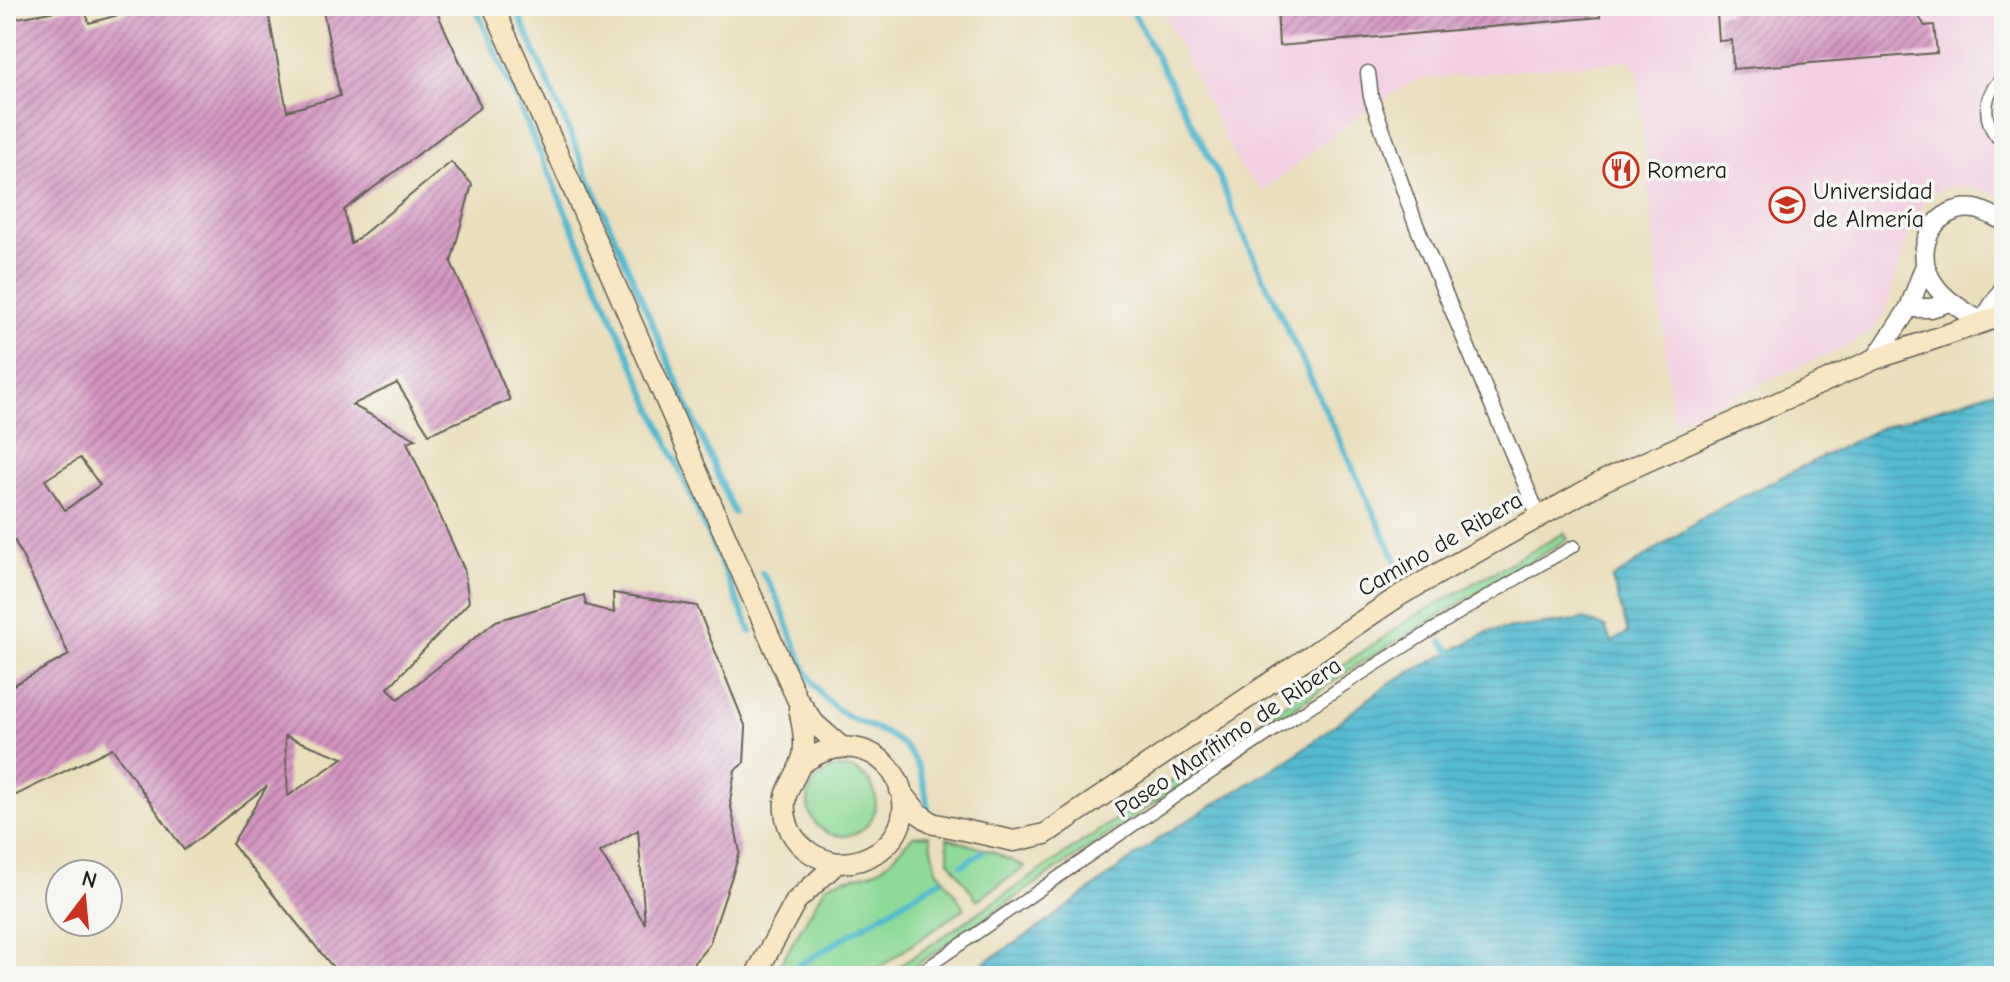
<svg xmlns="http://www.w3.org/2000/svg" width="2010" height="982" font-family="'Comic Neue',sans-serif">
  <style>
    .built { fill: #f2cfe1 }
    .garden { fill: #8fda97; stroke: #567b5a; stroke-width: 2 }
    .water { fill: url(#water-rules); stroke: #376b76; stroke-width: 2 }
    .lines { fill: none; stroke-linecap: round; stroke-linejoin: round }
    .stream { stroke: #52bad0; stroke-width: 6 }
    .building { fill: url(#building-hatch); fill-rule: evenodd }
    .pedestrian-casing { stroke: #646054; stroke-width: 14 }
    .minor-casing { stroke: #646054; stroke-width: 17 }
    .tertiary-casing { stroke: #646054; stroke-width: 21 }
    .secondary-casing { stroke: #646054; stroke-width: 23 }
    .pedestrian { stroke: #fff; stroke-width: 11 }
    .minor { stroke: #fff; stroke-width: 14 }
    .tertiary { stroke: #fff; stroke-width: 18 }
    .secondary { stroke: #f9e7c3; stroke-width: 20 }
    .labels { text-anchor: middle; stroke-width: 7; stroke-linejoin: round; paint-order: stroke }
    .poi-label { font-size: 24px; fill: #1c1c1c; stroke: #f6f6f2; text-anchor: start }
    .street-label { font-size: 24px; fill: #1c1c1c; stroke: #f6f6f2 }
  </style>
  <defs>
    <pattern id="water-rules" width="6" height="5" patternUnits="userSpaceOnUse" patternTransform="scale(2)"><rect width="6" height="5" fill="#52bad0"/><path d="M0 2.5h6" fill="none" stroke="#479fb2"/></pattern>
    <pattern id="building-hatch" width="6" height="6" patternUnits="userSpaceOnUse" patternTransform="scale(2)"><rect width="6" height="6" fill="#d294c1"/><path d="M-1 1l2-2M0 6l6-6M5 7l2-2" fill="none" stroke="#aa789c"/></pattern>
  </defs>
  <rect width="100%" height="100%" fill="#f6f6f2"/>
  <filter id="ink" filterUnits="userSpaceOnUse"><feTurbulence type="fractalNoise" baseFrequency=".0125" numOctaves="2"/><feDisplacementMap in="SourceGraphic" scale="16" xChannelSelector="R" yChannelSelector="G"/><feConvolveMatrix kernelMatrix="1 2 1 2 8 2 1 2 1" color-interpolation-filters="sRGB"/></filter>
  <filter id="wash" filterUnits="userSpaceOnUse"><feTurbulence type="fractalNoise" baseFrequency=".006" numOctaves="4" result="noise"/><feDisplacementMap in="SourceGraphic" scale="32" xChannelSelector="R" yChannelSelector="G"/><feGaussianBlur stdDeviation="1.8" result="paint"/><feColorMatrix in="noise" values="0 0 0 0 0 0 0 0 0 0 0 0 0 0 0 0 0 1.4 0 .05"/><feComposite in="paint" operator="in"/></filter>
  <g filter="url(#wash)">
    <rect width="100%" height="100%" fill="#eadebb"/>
    <!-- built -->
    <path class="built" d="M1160 6H2004V196L1958 185 1933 192 1915 214 1885 314 1871 331 1851 344 1676 421 1672 416 1637 70 1630 60 1414 80 1356 118 1263 191 1240 168Z"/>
    <!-- garden -->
    <path class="garden" d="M1564 533 1568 539 1360 663 900 976H885L1415 616Z
      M808 802a34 34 0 1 1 68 0a34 34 0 1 1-68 0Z
      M929 835 937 869 965 908 867 976H773L826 886C841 876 859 878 875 871 892 863 900 848 913 836Z
      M947 838 993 852 1025 867 977 900 949 860Z"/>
    <!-- water -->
    <path class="water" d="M2004 387V976H963L1040 927 1165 834 1291 758 1391 682 1490 631 1583 619 1605 627 1612 642 1628 632 1612 579 1715 510 1878 429Z"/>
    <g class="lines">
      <!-- stream -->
      <path class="stream" d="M475 6 751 632
        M515 6 734 513
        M1130 6 1220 178 1234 215 1398 565
        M762 573C788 607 792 655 818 690 860 746 917 708 928 809
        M1442 642 1451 651
        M962 865 982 852
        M781 976 940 880"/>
    </g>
    <g id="blocks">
      <!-- building -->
      <path class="building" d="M84 6 89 23 151 6H267L287 111 340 96 322 6H434L481 107 344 210 351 244 451 162 472 184 451 262 510 400 429 434 397 383 352 405 416 439 407 442 464 569 469 602 388 688 398 699 496 621 584 595 586 605 614 613 613 593 697 606 746 728 744 763 735 770 730 802 740 852 709 945 683 976H340L232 844 267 786 184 850 112 748 6 800V689L69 655 15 541 13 542 6 532V20ZM80 458 100 485 65 510 45 480ZM285 736 343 758 288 796ZM638 830 645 924 600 852Z
        M1277 6H1599L1600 17 1279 46Z
        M1729 6H1912L1925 26 1934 25 1937 53 1733 69 1732 40 1719 41 1717 14H1730Z"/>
    </g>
  </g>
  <g filter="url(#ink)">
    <use href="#blocks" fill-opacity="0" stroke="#646054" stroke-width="2"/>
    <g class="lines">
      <defs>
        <path id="pedestrian" d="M2004 77C1980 94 1982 126 2004 144
          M915 976C1131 827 1345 675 1574 546"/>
        <path id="minor" d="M1368 73 1371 97 1415 222 1539 517"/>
        <path id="tertiary" d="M2004 221C1994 217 1986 211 1975 209 1937 204 1913 245 1930 277 1940 298 1963 310 1982 322L2004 288
          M1909 308H1931L1950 302
          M1875 359 1909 308 1925 265"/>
        <path id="secondary" d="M493 6 797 699 815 724 840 746
          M799 708C802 724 806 740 803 756 796 784 777 791 788 825 794 844 813 858 833 862 850 865 865 860 879 851 940 808 876 707 800 765
          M900 790 918 813 934 824
          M936 824 1014 841 1045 834 1402 594 1605 480 1875 359 2004 315
          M755 976 796 901 837 863"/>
      </defs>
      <!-- pedestrian casing -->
      <use href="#pedestrian" class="pedestrian-casing"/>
      <!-- minor casing -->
      <use href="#minor" class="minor-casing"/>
      <!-- tertiary casing -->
      <use href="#tertiary" class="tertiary-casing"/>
      <!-- secondary casing -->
      <use href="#secondary" class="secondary-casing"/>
      <!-- pedestrian -->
      <use href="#pedestrian" class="pedestrian"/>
      <!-- minor -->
      <use href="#minor" class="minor"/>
      <!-- tertiary -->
      <use href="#tertiary" class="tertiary"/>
      <!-- secondary -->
      <use href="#secondary" class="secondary"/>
    </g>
  </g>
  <!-- icons -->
  <defs>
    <symbol id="restaurant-ring" viewBox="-11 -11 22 22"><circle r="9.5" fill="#f6f6f2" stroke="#c8321e" stroke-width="1.5"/><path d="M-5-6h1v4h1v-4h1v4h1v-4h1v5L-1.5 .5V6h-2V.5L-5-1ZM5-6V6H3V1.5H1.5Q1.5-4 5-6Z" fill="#c8321e"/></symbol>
    <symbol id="university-ring" viewBox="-11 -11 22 22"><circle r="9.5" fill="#f6f6f2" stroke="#c8321e" stroke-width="1.5"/><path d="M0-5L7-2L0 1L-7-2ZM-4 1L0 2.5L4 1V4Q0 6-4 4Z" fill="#c8321e"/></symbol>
  </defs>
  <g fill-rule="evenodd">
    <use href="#restaurant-ring" x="1601" y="150" width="40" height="40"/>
    <use href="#university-ring" x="1767" y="185" width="40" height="40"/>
  </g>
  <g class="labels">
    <!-- poi labels -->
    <g class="poi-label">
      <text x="1647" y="178">Romera</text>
      <text x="1813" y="199">Universidad<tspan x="1813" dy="28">de Almería</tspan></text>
    </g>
    <!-- street labels -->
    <g class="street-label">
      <text transform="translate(1440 544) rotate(-30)" y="8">Camino de Ribera</text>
      <text transform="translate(1228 737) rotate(-34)" y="8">Paseo Marítimo de Ribera</text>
    </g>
  </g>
  <!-- margin -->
  <rect width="2010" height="982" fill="none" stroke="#f6f6f2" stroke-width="32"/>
  <!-- north arrow -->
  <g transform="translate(84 898) rotate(16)"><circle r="38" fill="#f6f6f2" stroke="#9f9f9c" stroke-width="2"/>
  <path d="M0-6L14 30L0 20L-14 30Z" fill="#c8321e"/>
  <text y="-12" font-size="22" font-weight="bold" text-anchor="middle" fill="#1c1c1c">N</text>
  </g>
</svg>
